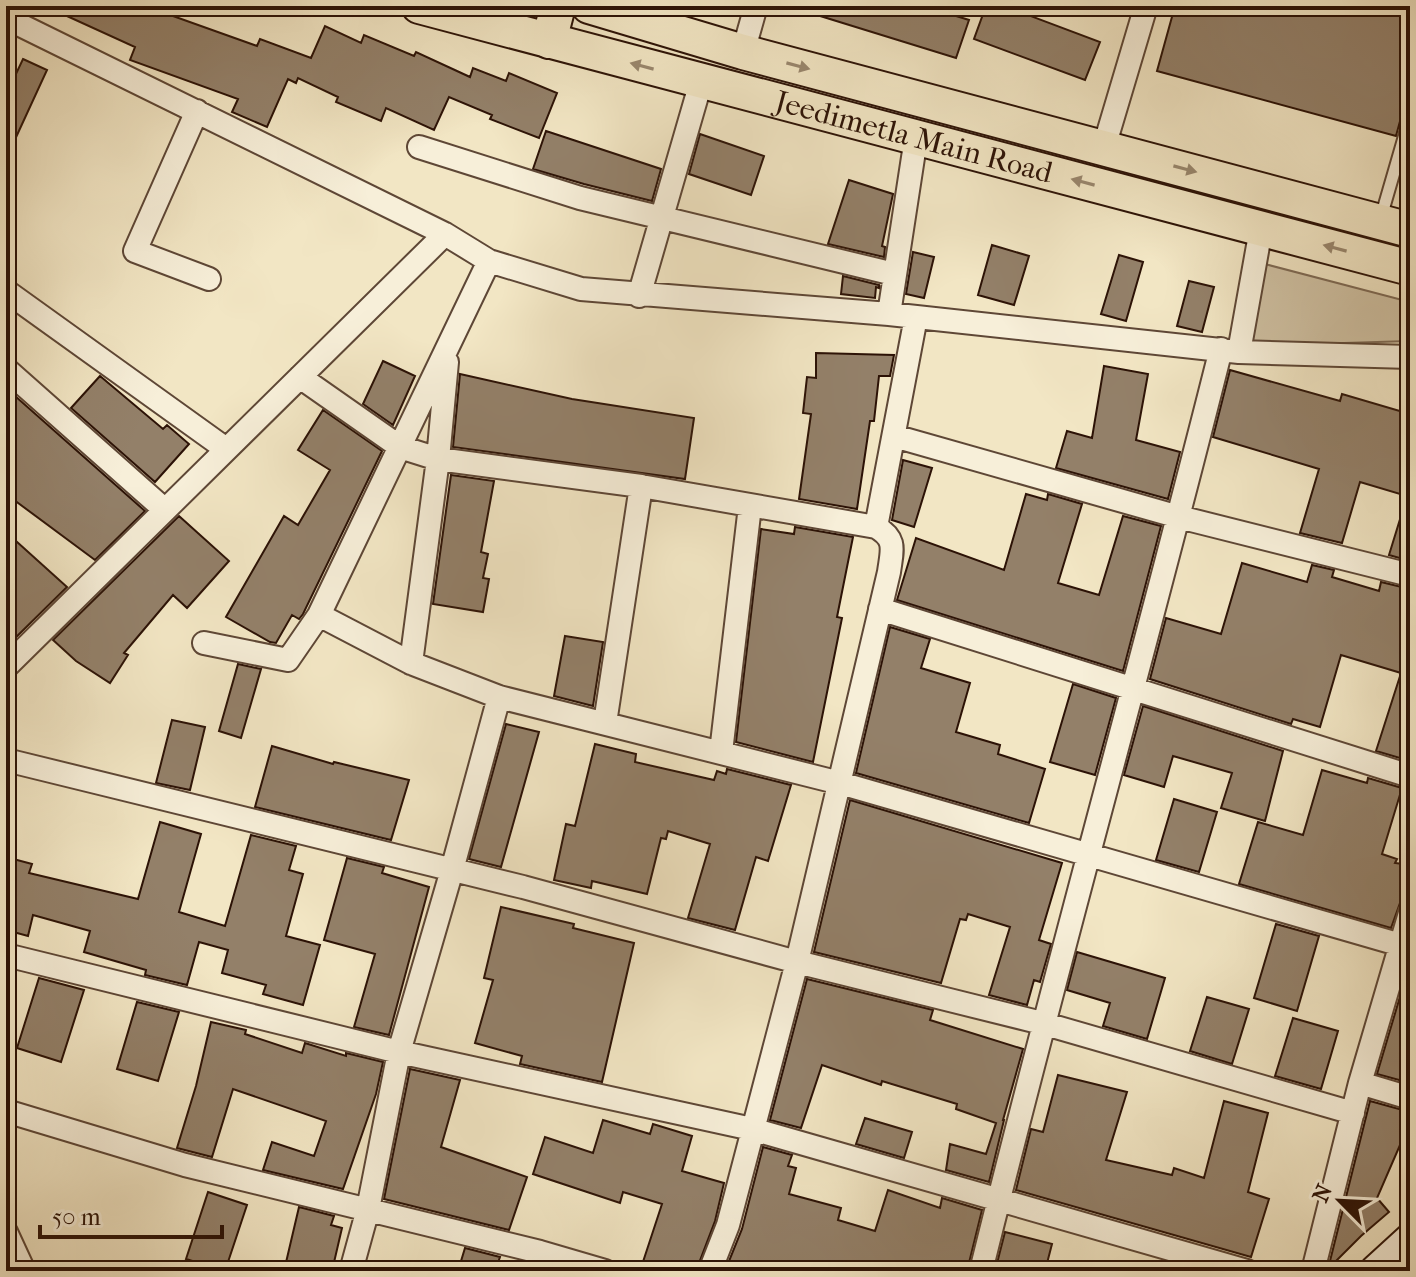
<svg xmlns="http://www.w3.org/2000/svg" width="1416" height="1277" font-family="'IM FELL French Canon',serif">
  <style>
    .green { fill: #d0c2a4; stroke: #7e6a55; stroke-width: 2 }
    .building { fill: #938069; stroke: #2c1206; stroke-width: 2 }
    .lines { fill: none; stroke-linecap: round; stroke-linejoin: round }
    .service-casing { stroke: #5e4736; stroke-width: 15 }
    .minor-casing { stroke: #5e4736; stroke-width: 26 }
    .secondary-casing { stroke: #2c1206; stroke-width: 34 }
    .primary-casing { stroke: #2c1206; stroke-width: 38 }
    .service { stroke: #f7efd9; stroke-width: 11 }
    .minor { stroke: #f7efd9; stroke-width: 22 }
    .secondary { stroke: #f7efd9; stroke-width: 30 }
    .primary { stroke: #f2e6c4; stroke-width: 34 }
    .oneway { fill: #99876e }
    .labels { text-anchor: middle; stroke-width: 6; stroke-linejoin: round; paint-order: stroke }
    .street-label { font-size: 30px; fill: #2c1206; stroke: #f7efd9 }
  </style>
  <rect width="100%" height="100%" fill="#f2e6c4"/>
  <filter id="stains"><feTurbulence type="fractalNoise" baseFrequency=".0025" numOctaves="4"/><feColorMatrix values="0 0 0 0 .2 0 0 0 0 .09 0 0 0 0 .02 0 0 0 .5 -.17"/></filter>
  <radialGradient id="worn" r=".72"><stop offset=".6" stop-color="#630" stop-opacity="0"/><stop offset="1" stop-color="#630" stop-opacity=".3"/></radialGradient>
  <!-- green -->
  <path class="green" d="M1261 263 1410 302V341L1248 346Z"/>
  <!-- building -->
  <path class="building" d="M45 6H145L257 46 260 39 311 58 325 26 361 43 364 35 414 56 416 52 470 77 473 68 506 81 509 73 557 93 539 138 490 119 492 115 449 97 434 130 386 108 381 121 336 102 338 97 298 78 296 83 288 79 267 127 232 112 238 99 130 60 135 47Z
    M805 6H924L969 20 956 58 804 11Z
    M986 6H1004L1100 42 1085 80 974 39Z
    M1175 6H1410V109L1402 114 1396 136 1157 71Z
    M23 59 47 70 6 159V95Z
    M546 131 661 169 652 201 584 184 533 169Z
    M700 134 764 156 751 195 689 174Z
    M849 180 893 194 882 246 885 247 884 257 828 244Z
    M992 245 1029 256 1014 305 978 295Z
    M913 252 934 257 924 298 906 294Z
    M1119 255 1143 262 1126 321 1101 314Z
    M843 276 879 285V288L876 287 875 298 841 294Z
    M1189 281 1214 287 1202 332 1177 326Z
    M816 353 894 355 890 376H879L874 421H870L857 509 799 499 811 414 803 413 807 377 816 378Z
    M383 361 415 376 393 425 363 404Z
    M1104 366 1148 374 1136 440 1180 452 1168 499 1056 468 1067 431 1092 438Z
    M1230 370 1340 401 1342 394 1410 414V497L1360 482 1342 543 1300 533 1319 469 1213 437Z
    M460 374 572 399 694 418 685 479 453 447Z
    M100 376 163 429 167 425 189 444 155 482 71 408Z
    M6 388 145 511 95 560 6 494Z
    M323 410 382 451 303 614 299 619 292 615 276 643 270 642 226 617 284 516 298 525 330 470 298 450Z
    M903 460 932 468 914 527 892 520Z
    M451 475 494 481 481 552 488 554 483 578 489 579 483 612 433 604Z
    M1026 494 1047 500 1048 494 1082 504 1058 583 1099 595 1123 516 1161 526 1123 671 897 600 916 538 1004 570Z
    M1405 503 1410 504V561L1389 555Z
    M179 516 229 561 187 608 173 595 124 653 128 655 110 683 76 661 53 640Z
    M795 527 853 537 837 617 842 618 813 762 736 742 761 529 794 534Z
    M6 532 67 587 6 647Z
    M1242 563 1307 582 1312 565 1334 570 1332 577 1379 591 1381 582 1410 589V761L1376 751 1401 673 1341 655 1320 727 1293 719 1291 724 1150 679 1166 618 1221 634Z
    M890 627 930 639 921 668 970 683 956 732 1000 745 998 754 1045 769 1029 823 856 773Z
    M565 636 603 642 593 706 554 696Z
    M238 664 261 669 241 738 219 731Z
    M1073 684 1116 698 1095 775 1050 762Z
    M1143 706 1283 751 1265 821 1221 808 1232 773 1173 756 1164 787 1124 775Z
    M172 720 205 727 190 790 156 783Z
    M506 724 539 732 501 867 469 859Z
    M595 744 636 754 635 762 714 780 717 771 726 774 727 769 791 785 768 861 756 857 735 930 688 918 710 844 668 831 666 839 661 838 647 894 592 881 591 888 554 880 566 824 575 826Z
    M272 746 333 764 334 762 409 780 391 840 255 807Z
    M1322 770 1367 783 1368 778 1402 788 1382 854 1397 859 1395 863 1410 865V899L1400 903 1391 928 1239 884 1258 822 1303 835Z
    M1174 799 1217 812 1199 872 1156 860Z
    M850 800 1062 863 1039 940 1051 944 1040 982 1034 980 1027 1005 989 995 1010 927 968 914 966 920 960 919 941 983 814 952Z
    M160 822 201 834 179 912 225 926 251 835 296 846 289 870 303 874 286 936 320 945 303 1005 263 994 266 985 222 973 228 950 199 942 187 985 145 975 146 970 84 952 90 931 33 915 28 936 6 930V857L32 864 29 873 138 899Z
    M347 858 384 867 382 873 429 887 389 1035 354 1027 375 954 324 940Z
    M501 907 574 924 573 928 634 943 602 1082 520 1064 522 1056 475 1043 493 980 484 978Z
    M1276 924 1319 936 1297 1011 1254 998Z
    M1077 952 1165 978 1147 1039 1103 1026 1110 1003 1067 990Z
    M1410 963V1083L1377 1074Z
    M39 978 84 990 61 1062 17 1048Z
    M807 979 933 1010 930 1020 1023 1049 1003 1120H1004L989 1182 946 1170 950 1144 986 1154 996 1123 956 1109 957 1104 882 1081 881 1085 822 1065 801 1128 770 1120Z
    M1207 997 1249 1009 1232 1064 1190 1051Z
    M137 1002 179 1012 158 1081 117 1069Z
    M1293 1018 1338 1031 1321 1089 1275 1076Z
    M211 1022 246 1030 245 1034 302 1053 305 1043 346 1056V1053L383 1062 376 1094 343 1189 263 1170 272 1142 314 1156 326 1121 233 1089 212 1157 177 1148 196 1086Z
    M410 1069 460 1080 441 1147 527 1177 509 1230 384 1199Z
    M1058 1075 1127 1092 1106 1160 1172 1175 1174 1168 1204 1178 1224 1101 1268 1113 1248 1192 1269 1199 1251 1257 1016 1190 1031 1129 1043 1132Z
    M1370 1101 1410 1112V1122L1377 1198 1389 1212 1361 1236 1328 1269Z
    M865 1118 912 1132 904 1158 856 1144Z
    M603 1120 650 1134 653 1124 692 1136 682 1171 724 1183 715 1221 696 1271H640L662 1204 623 1192 620 1203 533 1174 545 1137 593 1153Z
    M763 1147 792 1155 788 1166 796 1168 789 1194 841 1208 838 1220 875 1231 888 1190 940 1208 942 1198 982 1210 967 1271H725L742 1229Z
    M208 1192 247 1205 225 1271 186 1259Z
    M299 1207 334 1216 331 1225 342 1228 332 1271H284Z
    M1005 1232 1052 1244 1045 1271H995Z
    M465 1248 500 1257 495 1271H458Z"/>
  <g class="lines">
    <defs>
      <path id="service" d="M1381 217 1410 117
        M1407 1270V1271"/>
      <path id="minor" d="M6 18 445 234 489 261 581 289 889 314 1239 352 1410 357
        M743 52 756 6
        M197 111 135 251 209 279
        M419 147 580 198 894 274
        M1104 147 1146 6
        M6 291 226 449
        M639 296 701 82
        M889 314 916 138
        M1239 352 1261 229
        M6 369 165 510
        M300 377 400 447 438 459 641 486 876 527
        M894 436 1179 517 1410 575
        M880 609 1410 776
        M319 615 411 663 499 697 840 783 1401 945
        M204 643 288 660 319 615 489 261
        M411 663 438 459 447 362
        M6 667 445 234
        M605 723 641 486
        M721 752 750 506
        M6 760 523 887 797 962 1042 1023 1353 1113
        M6 955 399 1052 752 1129 1247 1271
        M1360 1083 1410 1098
        M6 1111 185 1165 540 1252 605 1271
        M6 1232 24 1271
        M351 1271 368 1209 399 1052 452 870 499 697
        M710 1271 728 1225 797 962 889 572C892 550 897 539 876 527L916 317
        M981 1271C1057 962 1144 657 1221 349
        M1313 1271 1360 1083 1410 913"/>
      <path id="secondary" d="M1375 1271 1410 1239"/>
      <g id="primary">
        <path id="s1" d="M419 6 1410 268"/>
        <path d="M589 6 743 52 1410 230"/>
        <path d="M549 41 558 6"/>
      </g>
    </defs>
    <!-- service casing -->
    <use href="#service" class="service-casing"/>
    <!-- minor casing -->
    <use href="#minor" class="minor-casing"/>
    <!-- secondary casing -->
    <use href="#secondary" class="secondary-casing"/>
    <!-- primary casing -->
    <use href="#primary" class="primary-casing"/>
    <!-- service -->
    <use href="#service" class="service"/>
    <!-- minor -->
    <use href="#minor" class="minor"/>
    <!-- secondary -->
    <use href="#secondary" class="secondary"/>
    <!-- primary -->
    <use href="#primary" class="primary"/>
  </g>
  <!-- one-way arrows -->
  <defs><path id="oneway-solid" d="M-6-.8H1V-3.2L6.5 0L1 3.2V.8H-6Z" transform="scale(2)"/></defs>
  <g class="oneway">
    <use href="#oneway-solid" transform="translate(642 66) rotate(-165)"/>
    <use href="#oneway-solid" transform="translate(798 66) rotate(15)"/>
    <use href="#oneway-solid" transform="translate(1185 169) rotate(15)"/>
    <use href="#oneway-solid" transform="translate(1083 182) rotate(-165)"/>
    <use href="#oneway-solid" transform="translate(1335 248) rotate(-165)"/>
  </g>
  <g class="labels">
    <!-- street labels -->
    <g class="street-label">
      <text dy="10" stroke="none"><textPath href="#s1" startOffset="512">Jeedimetla Main Road</textPath></text>
    </g>
  </g>
  <!-- margin -->
  <rect width="1416" height="1277" fill="none" stroke="#f2e6c4" stroke-width="32"/>
  <rect x="8" y="8" width="1400" height="1261" fill="none" stroke="#2c1206" stroke-width="4"/>
  <rect x="16" y="16" width="1384" height="1245" fill="none" stroke="#2c1206" stroke-width="2"/>
  <!-- north arrow -->
  <g transform="translate(1340 1201) rotate(294)" stroke="#f7efd9" stroke-width="6" paint-order="stroke">
  <path d="M0-6L14 30L0 20L-14 30Z" fill="#2c1206"/>
  <text y="-12" font-size="22" font-weight="bold" text-anchor="middle" fill="#2c1206">N</text>
  </g>
  <!-- scale -->
  <path d="M40 1225v12h182v-12" fill="none" stroke="#2c1206" stroke-width="4"/>
  <text x="52" y="1225" font-size="24" fill="#2c1206" stroke="#f7efd9" stroke-width="6" paint-order="stroke">50 m</text>
  <rect width="100%" height="100%" filter="url(#stains)"/>
  <rect width="100%" height="100%" fill="url(#worn)"/>
</svg>
